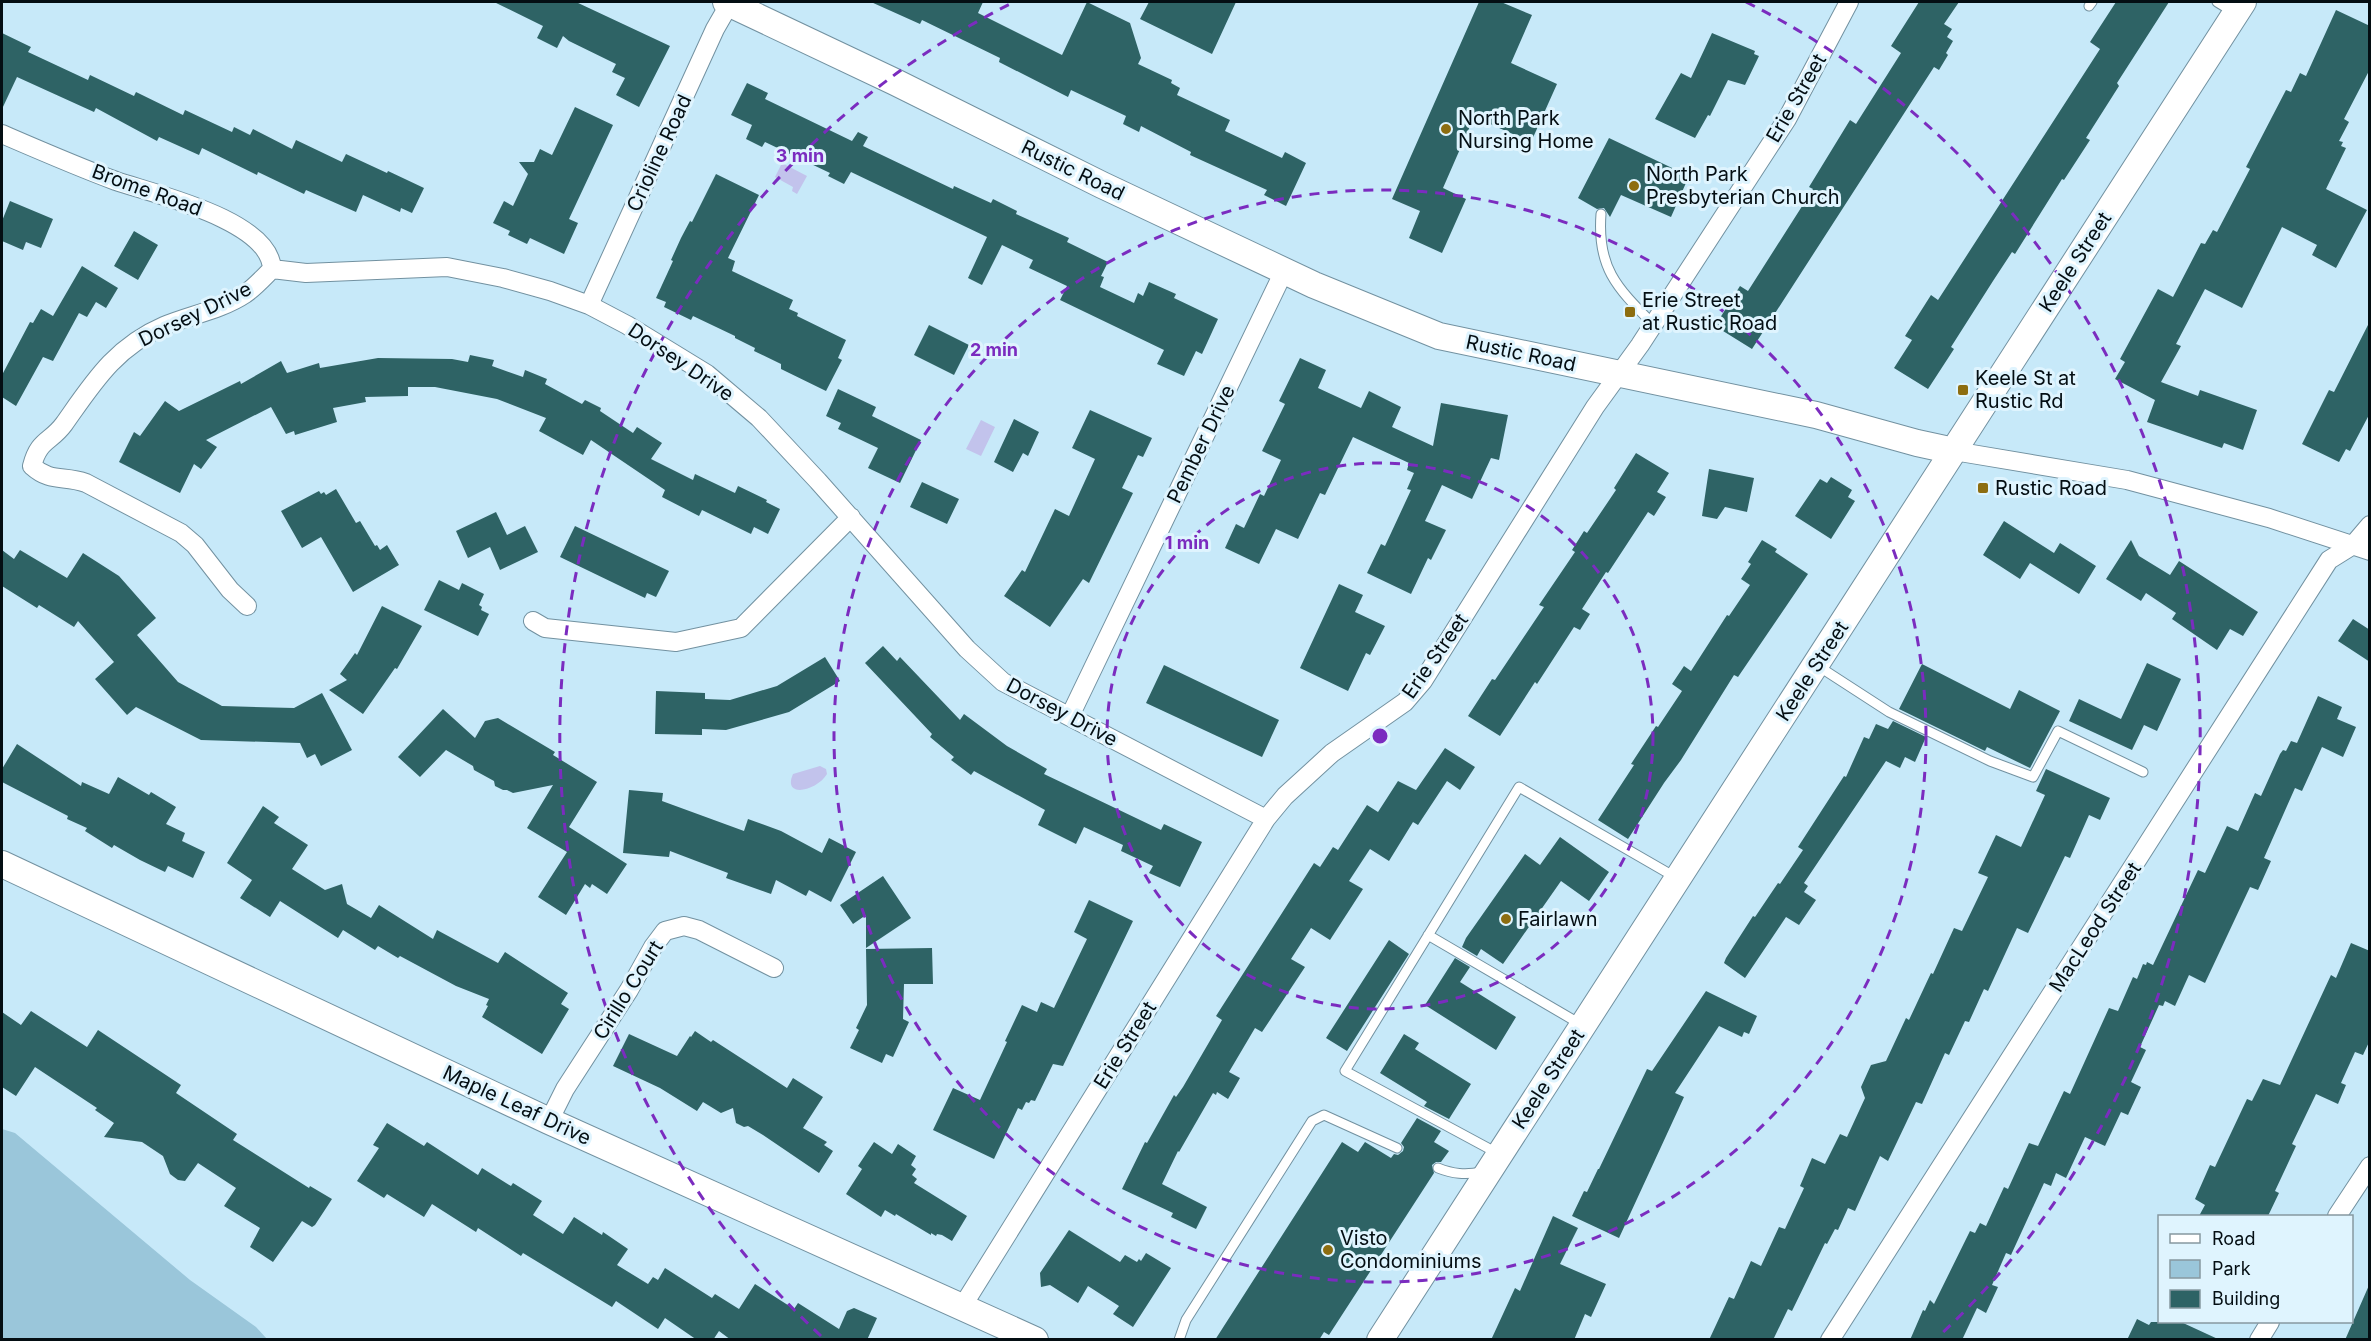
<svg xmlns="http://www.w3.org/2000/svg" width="2371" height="1341" font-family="Inter,sans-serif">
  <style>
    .green { fill: #9ac6da }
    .water { fill: #c2c3ec }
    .building { fill: #2e6365 }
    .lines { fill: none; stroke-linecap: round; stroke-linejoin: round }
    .lane-casing { stroke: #7291a0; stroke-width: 11 }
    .street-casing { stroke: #7291a0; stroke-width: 20 }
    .secondary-casing { stroke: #7291a0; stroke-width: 28 }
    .lane { stroke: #fff; stroke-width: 9 }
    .street { stroke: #fff; stroke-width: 18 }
    .secondary { stroke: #fff; stroke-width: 26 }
    .ring { fill: none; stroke: #7b2cbf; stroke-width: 3; stroke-dasharray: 10 8 }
    .poi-dot { fill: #8d6d10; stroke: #dff4fe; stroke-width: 2 }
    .labels { text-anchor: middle; stroke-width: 6; stroke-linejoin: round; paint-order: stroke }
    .street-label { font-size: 20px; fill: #040e13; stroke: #dff4fe }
    .poi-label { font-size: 20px; fill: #040e13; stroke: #dff4fe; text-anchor: start }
    .centre { fill: #7b2cbf; stroke: #dff4fe; stroke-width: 3 }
    .ring-label { font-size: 18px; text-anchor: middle; font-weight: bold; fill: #7b2cbf; stroke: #dff4fe; stroke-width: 6; stroke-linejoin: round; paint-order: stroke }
  </style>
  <rect width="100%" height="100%" fill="#c7e9f9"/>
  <!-- green -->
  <path class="green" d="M2 1129 15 1133 190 1280 256 1327 267 1339H2Z"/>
  <!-- water -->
  <path class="water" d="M782 163 807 176 797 194 792 191 793 187 775 177Z
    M981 420 995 427 981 456 966 449Z
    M820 766 826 769 827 774C817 791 782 799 793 774Z"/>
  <!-- building -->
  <path class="building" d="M494 2H576L670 46 639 107 616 95 625 78 612 72 616 64 569 41 563 36 557 48 537 38 543 26Z
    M871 2H983L978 13 1062 55 1087 2 1130 23 1141 58 1138 64 1172 80 1171 83 1180 88 1177 95 1230 120 1225 131 1282 158 1285 152 1306 163 1286 206 1264 195 1267 190 1190 155 1191 152 1141 126 1139 132 1123 124 1126 116 1071 90 1068 97 999 62 1000 58 922 20 920 24Z
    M1149 2H1236L1212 54 1140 19Z
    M1479 2H1501L1532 15 1511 63 1557 84 1531 142 1474 117 1443 188 1466 199 1442 253 1409 238 1420 211 1392 199Z
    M1919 2H1959L1944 24 1952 29 1947 37 1953 41 1946 53 1948 55 1939 70 1934 67 1752 349 1715 326 1740 286 1748 291 1813 189 1809 187 1850 120 1856 124 1901 53 1891 46Z
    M2116 2H2169L2117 83 2119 86 2086 138 2090 140 2064 180 2062 179 2015 254 2012 252 1993 281 1951 347 1954 349 1928 389 1894 368 1912 340 1905 336 1931 295 1938 300 2100 49 2090 42Z
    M2336 10 2370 26V69L2344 119 2349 122 2339 141 2343 142 2341 146 2346 148 2326 189 2367 210 2336 268 2312 255 2317 245 2282 227 2242 308 2205 289 2176 344 2181 346 2161 382 2198 396 2200 390 2257 410 2243 450 2224 443 2222 448 2147 422 2155 400 2115 379 2125 362 2120 359 2158 289 2173 297 2201 243 2205 244 2213 230 2217 232 2250 169 2246 167 2286 90 2291 92 2300 73 2306 76Z
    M2 33 31 47 28 52 88 80 90 75 134 96 136 92 183 115 185 110 232 132 234 127 250 135 253 129 292 149 296 140 342 162 346 154 387 173 388 171 424 188 412 213 401 208 400 212 363 195 356 212 306 190 304 194 258 172 257 175 202 148 199 155 159 137 157 141 96 108 94 112 17 77 2 109Z
    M1712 33 1755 51 1754 54 1759 56 1745 85 1728 80 1710 116 1708 115 1695 138 1655 119 1681 73 1691 78Z
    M747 83 768 93 765 99 852 141 858 132 868 137 863 146 953 189 954 186 991 203 993 199 1017 211 1016 214 1069 238 1067 242 1108 262 1101 276 1104 277 1100 287 1134 303 1138 293 1143 296 1149 282 1176 294 1174 298 1218 319 1202 354 1196 351 1184 376 1157 364 1164 350 1060 300 1067 286 1029 268 1033 260 1002 245 982 285 968 278 987 237 851 172 844 184 828 176 830 173 765 142 762 147 746 139 752 125 731 115Z
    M575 107 613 125 569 219 578 223 564 254 530 238 527 244 508 235 510 231 493 223 504 201 513 206 528 174 519 162H534L540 149 552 155Z
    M1609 138 1689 176 1671 217 1621 195 1610 217 1604 208 1597 209 1578 198Z
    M716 174 759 195 728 258 735 261 732 271 793 300 789 309 798 313 797 316 846 340 838 358 842 360 826 391 781 369V364L754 351 755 348 735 338V336L693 316 691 320 664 307 666 302 656 298 673 261 671 260 681 238 690 221 692 222Z
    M10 201 53 219 41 248 26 242 23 250 2 241V221Z
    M134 231 158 245 138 280 114 266Z
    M82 266 118 288 106 308 96 302 87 317 79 313 53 361 43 357 16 406 2 397V375L30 322 33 323 41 309 53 316Z
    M2370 321V413L2350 451 2346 449 2339 462 2302 444 2329 390 2334 392Z
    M929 325 969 345 954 375 914 355Z
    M470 355 494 360 492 366 523 377 525 370 547 379 545 384 582 404 585 400 601 408 600 411 633 433 637 427 662 443 651 459 693 480 695 474 735 493 738 486 767 500 766 502 780 509 768 534 754 527 751 534 702 510 699 516 662 497 665 490 591 440 583 455 539 431 546 418 497 399 435 387H408V396L365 397 366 402 333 408 337 422 295 435 294 431 286 434 271 407 206 440 217 447 201 469 194 464 180 493 119 462 134 432 140 436 165 401 179 411 240 381 241 384 281 361 287 373 319 363 320 368 378 358 452 359 468 362Z
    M1300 358 1326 370 1318 388 1361 408 1369 391 1401 407 1392 427 1433 446 1441 403 1508 415 1499 460 1491 458 1472 499 1442 485 1425 521 1446 530 1431 560 1428 558 1411 594 1367 573 1381 544 1385 546 1411 490 1407 489 1414 473 1407 470 1409 463 1353 437 1325 495 1320 493 1298 539 1276 529 1259 564 1225 548 1236 524 1244 528 1260 494 1264 496 1281 460 1262 451 1285 404 1279 401Z
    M838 389 876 407 872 416 921 440 900 483 868 468 878 448 838 429 841 423 826 416Z
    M1090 410 1152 438 1143 457 1138 455 1122 488 1133 493 1089 583 1083 579 1050 627 1004 596 1022 570 1025 572 1055 509 1069 516 1095 459 1072 448Z
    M1014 419 1039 432 1028 456 1023 453 1013 472 994 462Z
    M1636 453 1669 473 1657 492 1666 497 1654 516 1648 512 1608 573 1606 572 1582 609 1590 614 1580 630 1574 627 1537 684 1535 682 1500 736 1468 716 1492 679 1495 680 1544 607 1539 605 1575 552 1572 550 1584 531 1587 533 1616 490 1614 488Z
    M1709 469 1754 478 1747 512 1725 507 1717 519 1702 516Z
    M1831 477 1852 490 1848 497 1855 501 1831 539 1795 516 1820 479 1827 483Z
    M922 482 959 499 947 524 910 507Z
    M336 489 356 523 360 521 375 546 377 545 380 550 387 545 399 565 353 592 321 537 302 548 281 511 319 491 321 494 324 492 326 495Z
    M496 512 507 535 525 526 538 552 500 570 490 547 468 558 456 531Z
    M2004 521 2054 553 2060 543 2096 566 2079 594 2030 563 2020 579 1983 555Z
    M575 526 669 571 656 597 647 593 645 598 560 557Z
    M1762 540 1777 549 1775 552 1808 574 1738 677 1734 675 1681 760 1664 783 1628 839 1598 820 1634 765 1631 764 1656 726 1658 727 1682 691 1672 684 1684 666 1691 671 1727 615 1729 616 1750 585 1741 579 1751 564 1748 562Z
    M2131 540 2139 556 2170 575 2179 561 2258 612 2243 636 2230 629 2217 650 2172 619 2176 613 2146 593 2141 601 2106 579Z
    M2 550 14 559 20 550 67 578 83 553 119 576 156 618 137 635 178 682 222 706 294 708 322 693 352 750 321 766 315 754 307 758 300 743 201 740 136 707 127 715 95 679 114 662 78 621 74 627 39 605 37 608 2 586Z
    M439 580 459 590 462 583 484 594 479 605 482 607 481 610 489 614 478 636 424 610Z
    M1339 584 1363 595 1355 612 1385 626 1370 655 1366 653 1348 691 1300 668Z
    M382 606 422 626 397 669 395 668 363 714 329 690 347 680 340 674 355 653 357 655Z
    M2353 619 2370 630V662L2338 641Z
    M883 646 897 661 900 657 960 720 964 714 1007 746 1047 769 1044 774 1161 830 1164 824 1202 842 1180 887 1149 873 1153 866 1121 851 1123 845 1084 827 1076 844 1038 825 1045 810 974 771 971 775 951 760 954 757 930 737 932 734 865 663Z
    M825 657 840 681 789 712 726 730 702 729V735L655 734 656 691 705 693V699L730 700 777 686Z
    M2147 663 2181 679 2157 731 2144 725 2132 750 2069 721 2079 699 2121 719Z
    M1922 664 2010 709 2019 690 2060 711 2030 768 1987 747 1985 751 1899 709Z
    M1164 665 1279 720 1262 757 1146 703Z
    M2318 696 2342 707 2337 719 2356 727 2343 757 2322 747 2302 791 2295 788 2264 858 2271 861 2258 890 2250 887 2205 983 2189 975 2175 1006 2165 1001 2163 1006 2159 1005 2140 1047 2146 1050 2131 1082 2141 1087 2128 1115 2121 1112 2105 1146 2085 1137 2066 1178 2056 1173 2051 1186 2044 1183 2011 1255 2006 1253 1992 1285 1998 1287 1986 1313 1977 1308 1962 1340H1910L1923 1310 1925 1311 1930 1300 1934 1304 1970 1231 1975 1233 1980 1223 1986 1226 2004 1187 2008 1189 2029 1143 2038 1146 2064 1091 2070 1094 2109 1008 2118 1011 2133 977 2137 979 2143 964 2146 965 2147 962 2153 965 2198 870 2205 873 2227 826 2238 831 2255 793 2261 796 2280 754 2283 750 2286 751 2291 741 2297 743Z
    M443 709 475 738 485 721 498 718 555 752 553 755 597 782 569 827 627 864 607 894 592 884 590 888 585 884 566 915 538 897 567 852 527 828 553 785 513 793 507 790H503L495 786 494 781 474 770 473 766 446 750 420 777 398 757Z
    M1893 721 1926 737 1915 762 1905 757 1900 768 1886 761 1804 883 1808 886 1804 892 1816 900 1799 925 1786 917 1745 978 1724 963 1726 958 1753 916 1755 917 1778 883 1780 884 1803 850 1798 847 1844 776 1846 777 1864 737 1869 739 1876 724 1888 729Z
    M17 744 81 786 82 782 109 794 118 777 149 795 151 792 176 807 166 824 185 833 182 841 205 852 193 878 168 866 165 872 140 860 114 845 112 848 85 831 87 828 67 819 68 816 2 782V769Z
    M1445 748 1475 767 1460 790 1447 781 1418 825 1413 822 1389 861 1370 849 1349 881 1363 889 1330 940 1311 928 1291 959 1305 967 1262 1032 1255 1028 1229 1072 1240 1078 1228 1099 1217 1092 1216 1095 1213 1093 1179 1152 1178 1151 1162 1184 1207 1207 1196 1229 1171 1217 1173 1213 1122 1189 1145 1142 1147 1143 1174 1095 1176 1097 1183 1087 1222 1020 1216 1016 1314 863 1320 867 1333 847 1338 850 1367 805 1378 812 1398 781 1416 790Z
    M2046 769 2110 798 2100 820 2089 815 2070 858 2065 856 2028 933 2017 928 1988 991 1984 989 1969 1022 1965 1021 1949 1055 1945 1053 1922 1104 1916 1102 1888 1161 1880 1156 1855 1211 1848 1208 1838 1230 1835 1229 1827 1244 1825 1243 1792 1311 1788 1309 1773 1340H1709L1729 1297 1734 1299 1751 1261 1761 1266 1779 1227 1785 1229 1804 1188 1800 1186 1812 1158 1825 1164 1840 1134 1847 1137 1865 1098 1861 1087 1871 1065 1886 1061 1906 1018 1909 1020 1931 973 1933 974 1954 928 1962 931 1988 877 1978 873 1996 835 2021 847 2045 795 2036 791Z
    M629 790 663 793 662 801 744 831 748 819 781 831 822 853 829 838 856 852 831 902 809 890 806 896 776 880 771 894 726 878 728 873 670 851 669 857 623 853Z
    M263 806 279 817 274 823 308 845 292 869 325 890 342 884 347 904 371 918 379 905 433 939 437 930 498 963 505 952 568 993 561 1004 569 1009 542 1054 482 1017 488 1006 486 1005 489 999 456 986 400 956 398 958 378 946 375 950 343 930 338 938 280 901 270 917 240 898 252 880 227 863Z
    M1560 837 1609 872 1589 901 1561 881 1503 964 1481 949 1477 956 1462 947 1466 938 1525 854 1540 865Z
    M883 876 911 918 866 948V915L853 924 840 905Z
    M1089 900 1133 921 1063 1066 1053 1064 1035 1101 1031 1100 1029 1103 1026 1102 1022 1110 1018 1108 994 1159 933 1130 953 1088 980 1100 1007 1042 1005 1041 1022 1005 1037 1012 1041 1002 1054 1008 1087 939 1074 932Z
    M1389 940 1409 954 1347 1051 1326 1038Z
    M2351 943 2370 951V1040L2363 1055 2355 1052 2341 1083 2346 1085 2338 1104 2316 1094 2292 1144 2296 1146 2275 1191 2279 1193 2268 1216H2199L2205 1205 2195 1199 2210 1165 2215 1167 2247 1099 2252 1101 2263 1079 2280 1085 2331 975 2336 978Z
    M932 948 933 984H904L903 1019 909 1022 893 1057 886 1054 882 1063 850 1048 859 1030 856 1028 867 1005 866 949Z
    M1455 958 1470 967 1460 982 1516 1017 1496 1050 1425 1005Z
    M1706 991 1757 1016 1749 1034 1744 1032 1742 1037 1719 1026 1675 1093 1684 1097 1619 1238 1572 1216 1584 1191 1587 1192 1598 1169H1599L1647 1069 1652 1071Z
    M31 1011 87 1047 98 1030 181 1085 176 1093 237 1134 233 1140 309 1188 310 1186 332 1199 315 1225 312 1227 302 1221 273 1262 250 1247 260 1228 224 1206 236 1188 198 1163 185 1181 178 1180 170 1174 163 1156 142 1142 104 1137 114 1123 95 1110 97 1108 35 1067 16 1096 2 1087V1012L21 1025Z
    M695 1031 711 1042 713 1040 787 1088 793 1078 823 1097 803 1128 827 1142 824 1145 833 1151 819 1173 763 1135 748 1126 744 1127 736 1123 733 1108 721 1113 703 1102 697 1111 660 1088 613 1066 629 1034 677 1056 690 1036 691 1037Z
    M1404 1034 1419 1043 1415 1049 1471 1084 1449 1119 1424 1106 1427 1102 1380 1073Z
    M1417 1118 1441 1131 1434 1142 1449 1151 1441 1162H1436L1432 1165 1434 1173 1329 1335 1324 1332 1319 1340H1215L1342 1142 1358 1152 1365 1142 1391 1158 1394 1154 1398 1155 1403 1151 1404 1147 1401 1143Z
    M387 1123 424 1146 427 1142 478 1175 482 1168 511 1186 513 1183 542 1201 533 1215 563 1234 574 1217 602 1235 603 1232 628 1249 617 1265 648 1284 653 1277 658 1280 665 1268 712 1298 715 1294 739 1309 755 1284 794 1309 798 1303 839 1329 847 1311 854 1308 877 1318 867 1340H731L719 1331 713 1340H697L665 1318 658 1329 616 1301 612 1307 523 1253 521 1256 478 1228 476 1232 432 1204 424 1217 387 1194 384 1198 357 1181 379 1148 373 1145Z
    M874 1142 892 1154 898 1144 916 1156 911 1165 916 1169 912 1175 917 1179 914 1183 967 1216 952 1241 942 1235 937 1234 936 1236 931 1233V1235L896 1214 895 1216 885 1210 881 1217 846 1194 862 1169 858 1166Z
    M1553 1216 1578 1228 1560 1264 1606 1284 1591 1317 1585 1314 1574 1340H1491L1515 1288 1520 1291Z
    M1069 1230 1120 1262 1125 1255 1137 1262 1139 1259 1141 1261 1146 1253 1171 1268 1133 1327 1113 1314 1119 1306 1088 1286 1078 1303 1050 1285 1041 1287 1040 1273Z
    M2370 1283V1340H2345Z
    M2137 1319 2149 1325 2151 1322H2181L2220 1340H2127Z"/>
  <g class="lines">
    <defs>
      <path id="lane" d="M2217 2 2235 13
        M2089 6 2092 2
        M1601 214C1597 267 1616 287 1652 323
        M1818 666 1889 712 1990 761 2033 777 2058 731 2143 772
        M1428 935 1582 1025
        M1499 1154 1345 1071 1519 787 1675 877
        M1438 1168C1453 1174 1465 1175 1482 1172
        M1179 1340 1186 1320 1312 1121 1324 1115 1397 1148"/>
      <path id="street" d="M2 134C39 150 78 167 116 181 154 194 270 220 272 269
        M272 269 306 273 447 267 503 278 550 291 589 305 627 325 707 374 759 418 818 481 967 649 1003 682 1266 819
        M589 305 715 29 730 3
        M1954 451 2127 480 2269 518 2370 551
        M247 606 230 590 195 545 181 533 86 483C63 475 51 483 32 466 39 439 50 443 64 424 93 383 115 347 164 326 190 315 221 310 245 294 255 287 263 278 272 269
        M533 621 545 628 676 642 741 628 851 517
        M1070 716 1285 269
        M549 1121 565 1089 629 990 653 947 665 931 684 926 699 930 774 968
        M2337 1216 2370 1166
        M962 1307 1266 819 1285 796 1332 753 1405 702 1423 681 1595 407 1640 345 1787 119 1849 2
        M1830 1340 2329 560 2353 545 2370 525
        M2259 1340 2270 1322"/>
      <path id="secondary" d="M726 2 895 82 1102 185 1314 285 1439 336 1816 415 1917 443 1954 451
        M2 864 549 1121 1035 1340
        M1380 1340 2243 2"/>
    </defs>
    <!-- lane casing -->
    <use href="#lane" class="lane-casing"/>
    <!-- street casing -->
    <use href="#street" class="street-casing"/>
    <!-- secondary casing -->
    <use href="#secondary" class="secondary-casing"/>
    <!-- lane -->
    <use href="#lane" class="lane"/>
    <!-- street -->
    <use href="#street" class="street"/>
    <!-- secondary -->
    <use href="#secondary" class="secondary"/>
  </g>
  <!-- distance rings -->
  <g class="ring">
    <circle cx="1380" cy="736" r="273"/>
    <circle cx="1380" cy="736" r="546"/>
    <path d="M821 1336A820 820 0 0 1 1014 2M1746 2A820 820 0 0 1 1939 1336"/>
  </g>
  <!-- markers -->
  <g class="poi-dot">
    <circle cx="1446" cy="129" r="6"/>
    <circle cx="1634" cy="186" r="6"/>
    <rect x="1624" y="306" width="12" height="12" rx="3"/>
    <rect x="1957" y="384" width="12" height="12" rx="3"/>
    <rect x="1977" y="482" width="12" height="12" rx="3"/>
    <circle cx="1506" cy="919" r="6"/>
    <circle cx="1328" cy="1250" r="6"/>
  </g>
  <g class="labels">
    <!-- street labels -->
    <g class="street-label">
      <text transform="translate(1796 98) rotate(-60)" y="7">Erie Street</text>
      <text transform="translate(659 153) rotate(-65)" y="7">Crioline Road</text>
      <text transform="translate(1073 170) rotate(26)" y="7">Rustic Road</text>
      <text transform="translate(147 190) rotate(20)" y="7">Brome Road</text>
      <text transform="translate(2075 262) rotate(-57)" y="7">Keele Street</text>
      <text transform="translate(195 314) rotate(-26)" y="7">Dorsey Drive</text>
      <text transform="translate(1521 353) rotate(12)" y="7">Rustic Road</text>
      <text transform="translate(681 362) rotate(34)" y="7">Dorsey Drive</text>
      <text transform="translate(1201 444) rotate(-64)" y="7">Pember Drive</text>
      <text transform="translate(1435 656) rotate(-55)" y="7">Erie Street</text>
      <text transform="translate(1812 671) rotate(-57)" y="7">Keele Street</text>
      <text transform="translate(1062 712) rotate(28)" y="7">Dorsey Drive</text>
      <text transform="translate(2095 927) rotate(-57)" y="7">MacLeod Street</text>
      <text transform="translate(628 990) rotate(-58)" y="7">Cirillo Court</text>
      <text transform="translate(1125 1045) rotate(-58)" y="7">Erie Street</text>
      <text transform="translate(1548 1079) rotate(-57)" y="7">Keele Street</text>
      <text transform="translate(517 1105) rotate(25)" y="7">Maple Leaf Drive</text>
    </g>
    <!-- poi labels -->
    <g class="poi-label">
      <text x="1458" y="125">North Park<tspan x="1458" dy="23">Nursing Home</tspan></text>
      <text x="1646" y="181">North Park<tspan x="1646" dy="23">Presbyterian Church</tspan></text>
      <text x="1642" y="307">Erie Street<tspan x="1642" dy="23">at Rustic Road</tspan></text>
      <text x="1975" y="385">Keele St at<tspan x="1975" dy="23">Rustic Rd</tspan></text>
      <text x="1995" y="495">Rustic Road</text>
      <text x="1518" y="926">Fairlawn</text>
      <text x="1340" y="1245">Visto<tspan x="1340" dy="23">Condominiums</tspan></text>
    </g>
  </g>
  <circle cx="1380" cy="736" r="9" class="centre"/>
  <g class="ring-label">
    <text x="800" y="162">3 min</text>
    <text x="994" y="356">2 min</text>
    <text x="1187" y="549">1 min</text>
  </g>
  <!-- border -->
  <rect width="2371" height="1341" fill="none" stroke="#040e13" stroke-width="6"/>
  <!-- legend -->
  <rect x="2158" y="1215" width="195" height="108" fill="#dff4fe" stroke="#8798a0" stroke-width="1.5"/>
  <rect x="2170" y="1234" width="30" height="9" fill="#ffffff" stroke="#8798a0" stroke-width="1.5"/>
  <text x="2212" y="1245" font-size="18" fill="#040e13">Road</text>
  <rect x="2170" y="1260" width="30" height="18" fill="#9ac6da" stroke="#8798a0" stroke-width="1.5"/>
  <text x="2212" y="1275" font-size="18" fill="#040e13">Park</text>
  <rect x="2170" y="1290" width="30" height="18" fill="#2e6365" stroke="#8798a0" stroke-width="1.5"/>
  <text x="2212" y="1305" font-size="18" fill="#040e13">Building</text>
</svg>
